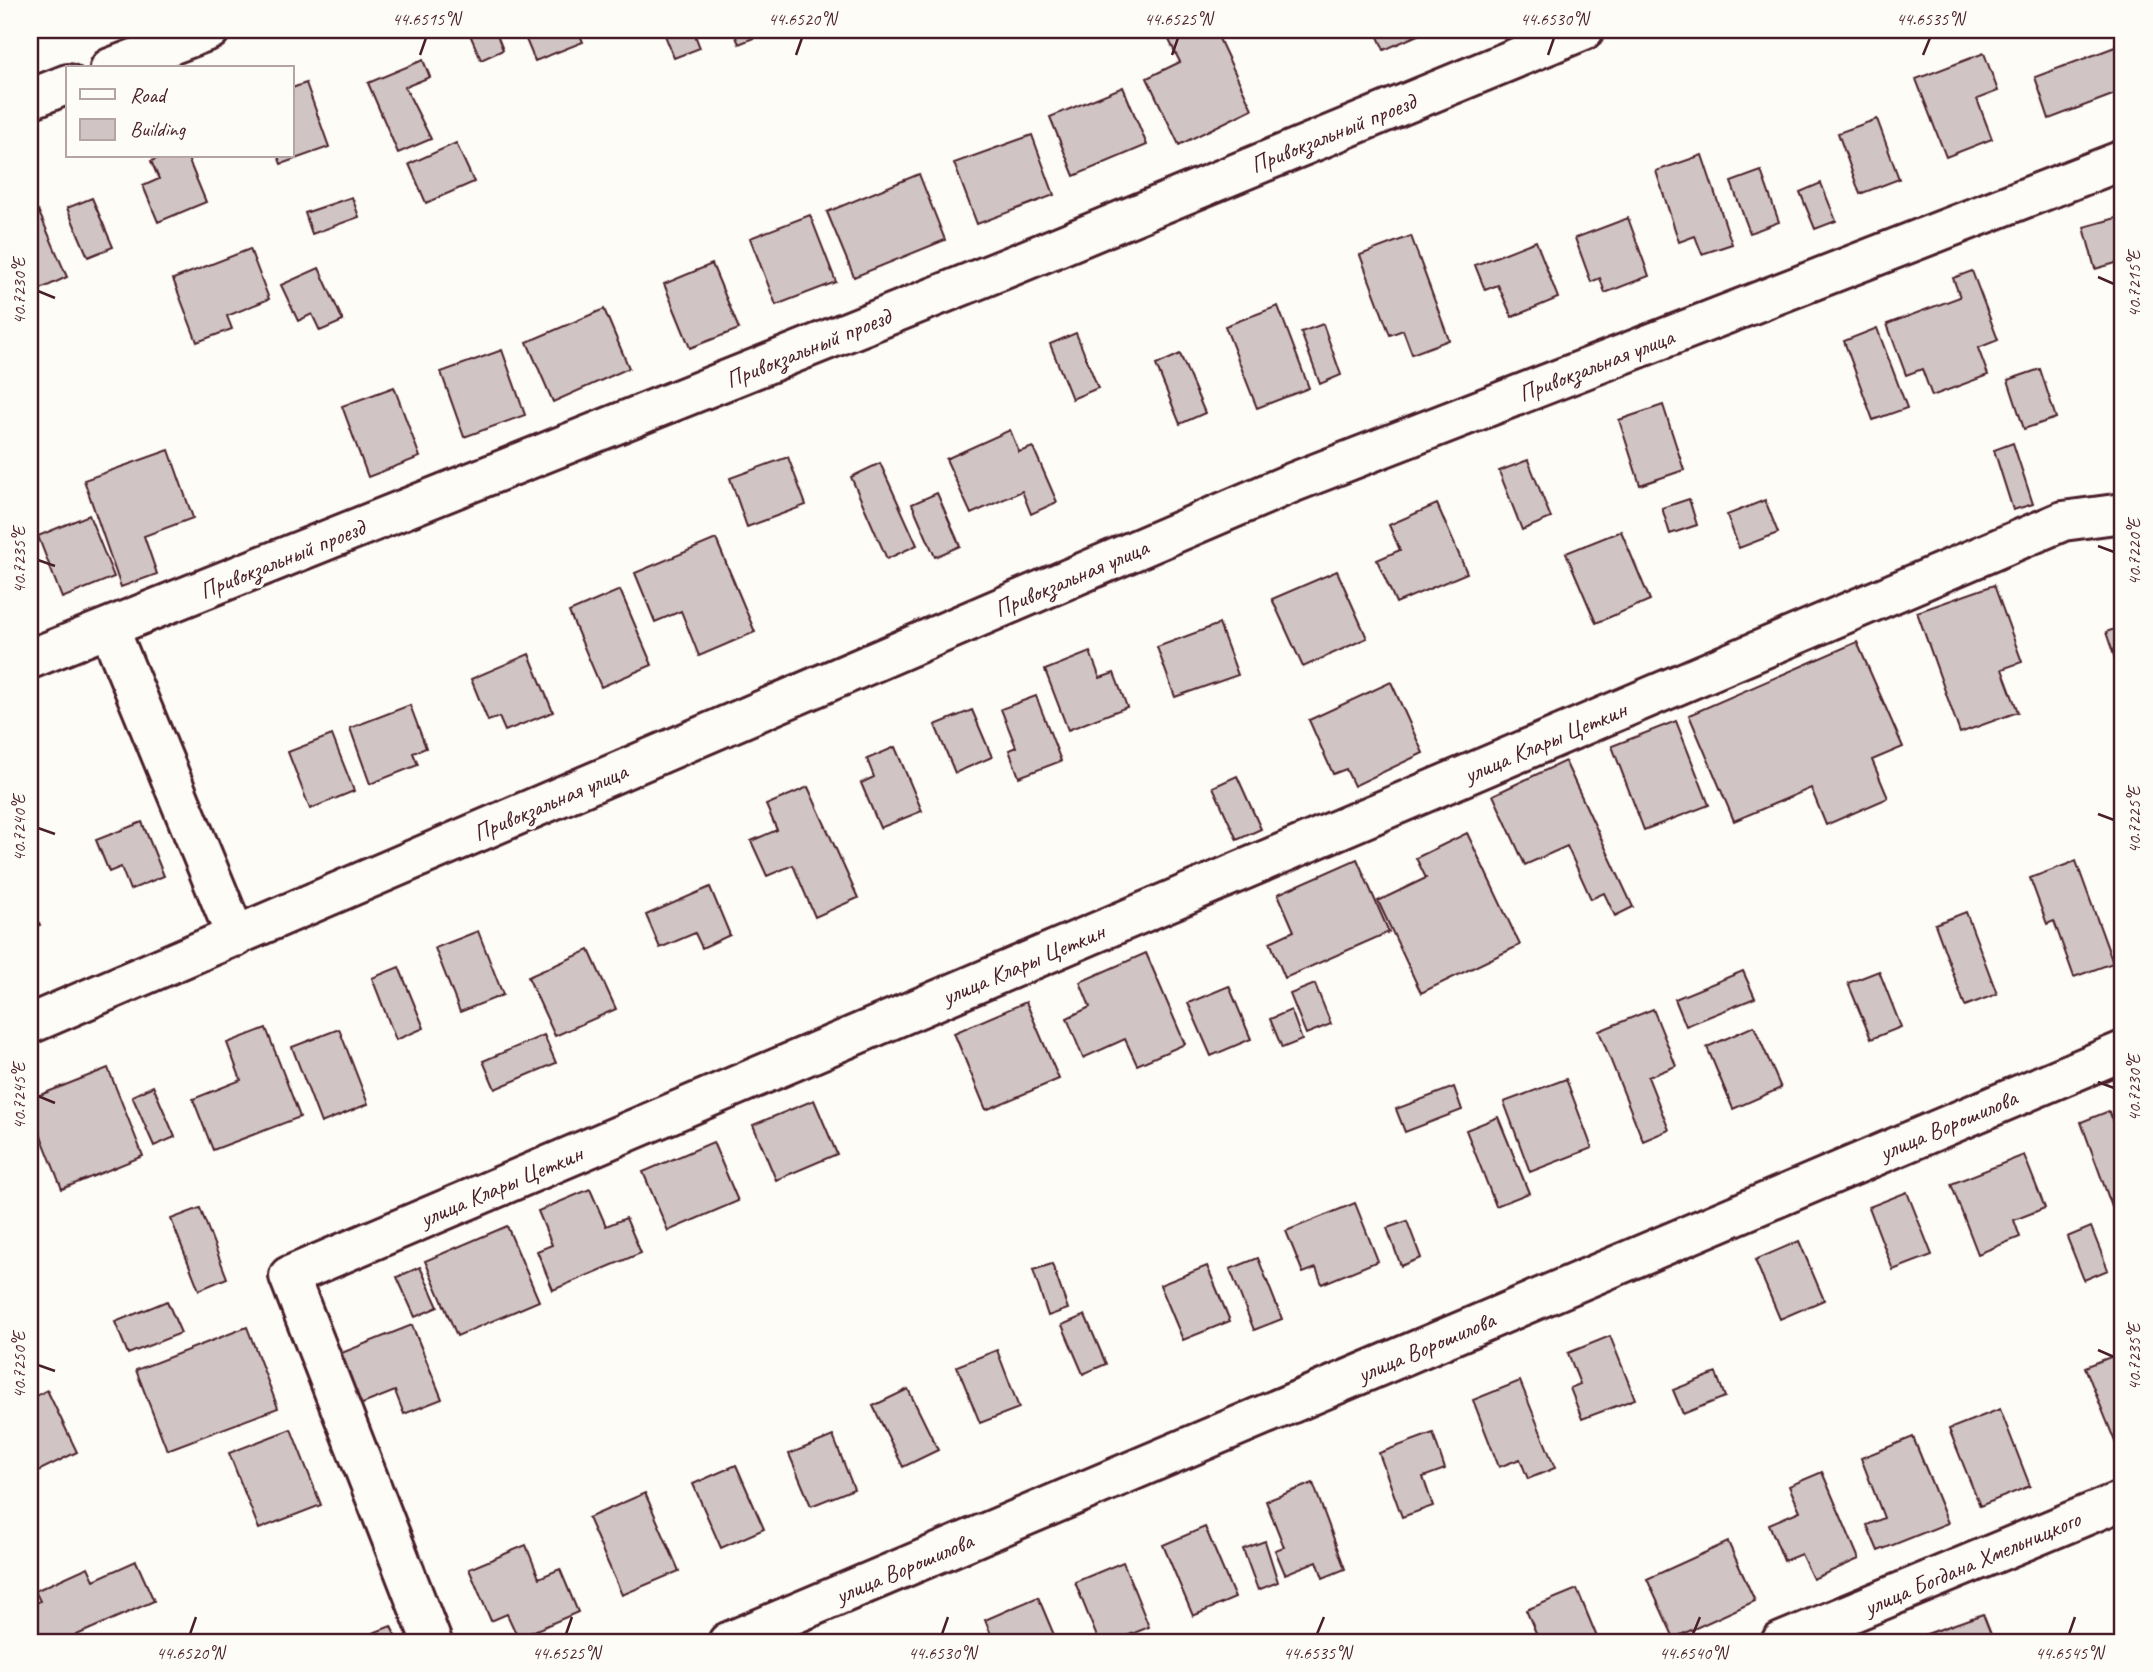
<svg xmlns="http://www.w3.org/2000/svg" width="2153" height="1672" font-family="Caveat,sans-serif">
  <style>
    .building { fill: #d0c5c4; stroke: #4a1f2b; stroke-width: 2 }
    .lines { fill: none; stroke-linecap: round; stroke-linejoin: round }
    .minor-casing { stroke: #4a1f2b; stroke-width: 44 }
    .minor { stroke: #fdfcf7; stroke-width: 38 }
    .ticks { fill: none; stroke: #4a1f2b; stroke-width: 2.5 }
    .labels { text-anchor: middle; stroke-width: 7; stroke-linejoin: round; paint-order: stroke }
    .street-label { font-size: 24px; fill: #4a1f2b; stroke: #fdfcf7 }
    .neatline { fill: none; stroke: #4a1f2b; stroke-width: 2.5 }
    .ticks-label { font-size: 18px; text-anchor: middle; fill: #4a1f2b }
  </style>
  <rect width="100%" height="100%" fill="#fdfcf7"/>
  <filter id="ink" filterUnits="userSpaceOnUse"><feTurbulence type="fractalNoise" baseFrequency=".0143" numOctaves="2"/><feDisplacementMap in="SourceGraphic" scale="14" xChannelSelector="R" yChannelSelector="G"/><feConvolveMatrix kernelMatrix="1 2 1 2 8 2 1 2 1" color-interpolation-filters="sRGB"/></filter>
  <g filter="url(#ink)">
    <!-- building -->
    <path class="building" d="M468 30H495L503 50 481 60Z
      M522 30H578L583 42 535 61Z
      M663 30H693L700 48 674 58Z
      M733 30H773L739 44Z
      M1190 30H1215L1252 109 1179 145 1147 78 1180 62 1169 40Z
      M1375 30H1429L1384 50Z
      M2123 44V91L2049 119 2035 77Z
      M1984 53 1998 91 1977 99 1992 139 1946 157 1916 79Z
      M423 60 430 77 405 87 431 139 398 153 368 83Z
      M306 83 329 147 281 164 278 156H292V88Z
      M1123 87 1147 145 1074 176 1050 117Z
      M1877 119 1899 179 1860 194 1838 133Z
      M1032 135 1054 195 977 224 954 163Z
      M456 143 474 182 426 203 409 164Z
      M1702 155 1732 244 1702 254 1695 236 1679 242 1656 171Z
      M164 156H187L206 202 158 222 143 186 159 179 151 161Z
      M1761 171 1779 222 1750 233 1731 182Z
      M919 174 945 240 854 277 827 212Z
      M1821 183 1836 221 1815 229 1800 192Z
      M352 197 359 217 312 234 305 213Z
      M92 198 113 247 88 257 67 208Z
      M38 210 67 277 30 294V214Z
      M810 215 836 282 776 305 750 238Z
      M2123 216V261L2095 269 2084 227Z
      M1628 218 1649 276 1605 293 1600 278 1591 282 1575 238Z
      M1411 236 1449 340 1412 354 1403 330 1390 335 1360 255Z
      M1536 241 1558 298 1512 317 1498 285 1485 290 1475 265Z
      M250 249 269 299 227 316 232 329 197 342 173 279Z
      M712 264 739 329 690 348 664 284Z
      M319 268 343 321 320 331 312 314 298 321 281 285Z
      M1972 271 1998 340 1978 348 1988 375 1932 396 1922 369 1906 375 1887 324 1960 297 1953 278Z
      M1278 306 1309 388 1257 408 1225 326Z
      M604 309 629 368 553 402 527 342Z
      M1323 324 1341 375 1320 384 1301 332Z
      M1877 328 1907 408 1873 420 1844 341Z
      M1076 333 1098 388 1072 399 1050 344Z
      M502 350 525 415 464 437 441 372Z
      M1180 354 1205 413 1180 424 1156 365Z
      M2040 369 2056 418 2024 429 2008 380Z
      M394 387 420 457 368 477 342 406Z
      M1663 405 1684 470 1640 485 1619 420Z
      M1010 430 1019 452 1033 447 1057 502 1031 514 1022 491 971 514 946 459Z
      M2013 443 2033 504 2013 510 1994 450Z
      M169 450 193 518 144 536 157 574 121 587 84 480Z
      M788 457 806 505 747 527 730 478Z
      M1528 460 1551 518 1522 530 1499 471Z
      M880 463 917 545 887 559 851 477Z
      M937 493 960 546 935 557 912 504Z
      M1689 499 1697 525 1670 534 1662 508Z
      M1765 500 1778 533 1739 548 1727 515Z
      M1437 504 1467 573 1396 603 1377 560 1400 550 1389 525Z
      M89 515 114 577 62 598 38 536Z
      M1621 531 1650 600 1596 623 1566 553Z
      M716 539 755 632 699 656 681 611 655 622 635 573Z
      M1337 571 1367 638 1303 667 1272 599Z
      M1994 585 2022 662 2002 669 2018 712 1960 733 1917 612Z
      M620 590 652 665 601 687 569 612Z
      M1219 624 1238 675 1175 697 1157 647Z
      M2123 626V682L2106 632Z
      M1857 642 1903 747 1872 760 1888 798 1826 825 1811 788 1734 821 1689 715Z
      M1090 652 1100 678 1114 673 1127 707 1068 730 1045 670Z
      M529 654 553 712 505 731 499 717 488 721 471 679Z
      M1391 682 1423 753 1354 786 1346 769 1333 774 1309 720Z
      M1036 696 1061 761 1019 777 1009 750 1016 747 1001 709Z
      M410 705 426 748 413 753 418 765 370 784 350 728Z
      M972 710 992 757 955 773 935 725Z
      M1676 721 1709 805 1644 830 1612 746Z
      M332 735 354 791 310 809 288 752Z
      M895 747 922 811 880 828 861 783 874 777 867 759Z
      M1565 761 1633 907 1615 916 1604 893 1591 899 1567 846 1525 865 1493 795Z
      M1237 776 1261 829 1237 840 1213 787Z
      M808 787 858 898 815 917 793 865 767 876 751 841 777 830 766 805Z
      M142 822 164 876 130 890 121 867 109 872 96 840Z
      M1467 833 1520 945 1421 993 1378 901 1426 878 1416 858Z
      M1357 859 1389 932 1285 978 1270 942 1294 931 1278 894Z
      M2076 861 2113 963 2074 977 2054 921 2047 924 2030 878Z
      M710 887 730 935 702 948 695 933 660 948 646 915Z
      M30 901 40 925 30 929Z
      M1966 912 1997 994 1965 1006 1935 924Z
      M478 931 503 995 460 1012 435 948Z
      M589 950 616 1009 555 1036 528 977Z
      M1146 953 1185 1044 1137 1065 1125 1039 1083 1058 1067 1018 1090 1007 1080 982Z
      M399 967 424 1028 396 1040 372 978Z
      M1743 971 1755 998 1686 1026 1675 999Z
      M1879 971 1901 1027 1871 1039 1848 983Z
      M1315 984 1331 1024 1306 1034 1290 994Z
      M1229 986 1251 1039 1211 1056 1188 1003Z
      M1026 1002 1059 1079 986 1110 954 1033Z
      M1653 1009 1676 1066 1648 1077 1669 1130 1643 1141 1599 1031Z
      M1291 1010 1302 1040 1282 1048 1270 1019Z
      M1754 1026 1781 1088 1733 1109 1707 1047Z
      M266 1028 300 1117 213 1150 193 1099 241 1080 227 1043Z
      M339 1029 368 1104 321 1123 292 1047Z
      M544 1035 556 1063 495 1089 483 1061Z
      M108 1068 143 1156 62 1189 30 1108V1099Z
      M1566 1079 1592 1148 1530 1172 1504 1102Z
      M153 1086 175 1137 154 1146 132 1096Z
      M1454 1087 1462 1110 1405 1132 1396 1109Z
      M814 1100 837 1154 776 1180 753 1125Z
      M2109 1111 2123 1150V1203L2112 1207 2081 1122Z
      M1498 1117 1529 1193 1496 1206 1466 1130Z
      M713 1142 738 1201 668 1231 643 1172Z
      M2024 1155 2045 1208 2014 1220 2020 1237 1978 1254 1951 1184Z
      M590 1189 606 1226 626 1218 641 1253 553 1290 537 1251 552 1245 538 1211Z
      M1907 1192 1932 1255 1893 1270 1869 1207Z
      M1355 1203 1378 1261 1322 1284 1316 1268 1303 1273 1286 1231Z
      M200 1208 227 1278 199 1290 171 1219Z
      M1407 1221 1421 1258 1401 1266 1387 1228Z
      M507 1226 539 1301 457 1336 425 1261Z
      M2091 1227 2108 1270 2084 1280 2067 1237Z
      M1799 1241 1824 1300 1780 1319 1755 1260Z
      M1258 1258 1282 1319 1254 1330 1230 1269Z
      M1052 1264 1068 1309 1048 1316 1033 1270Z
      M1207 1266 1230 1321 1183 1340 1160 1285Z
      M420 1267 438 1307 415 1317 397 1277Z
      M167 1301 181 1333 128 1354 115 1322Z
      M1085 1315 1106 1364 1083 1374 1062 1325Z
      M412 1325 442 1399 404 1414 395 1391 360 1405 339 1354Z
      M247 1327 278 1408 167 1450 136 1370Z
      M1610 1336 1635 1399 1582 1419 1570 1388 1580 1384 1568 1353Z
      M997 1350 1019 1408 980 1423 957 1366Z
      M2123 1352V1459H2122L2085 1367Z
      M1716 1373 1725 1397 1683 1414 1673 1390Z
      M1520 1381 1555 1468 1528 1479 1520 1459 1499 1467 1473 1400Z
      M908 1389 938 1450 903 1467 873 1406Z
      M47 1390 77 1452 30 1475V1399Z
      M2000 1409 2030 1486 1980 1506 1949 1429Z
      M291 1429 321 1505 259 1529 229 1453Z
      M1433 1433 1445 1469 1423 1477 1433 1506 1402 1517 1379 1453Z
      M833 1436 854 1489 811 1506 789 1454Z
      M1913 1437 1948 1523 1878 1551 1867 1525 1884 1518 1861 1458Z
      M736 1465 764 1529 721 1548 693 1484Z
      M1822 1472 1859 1559 1813 1579 1801 1554 1784 1561 1769 1524 1800 1511 1789 1486Z
      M1313 1483 1345 1569 1323 1578 1317 1561 1285 1574 1275 1550 1284 1547 1266 1501Z
      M645 1493 679 1571 622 1595 588 1518Z
      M1205 1527 1235 1598 1193 1616 1163 1545Z
      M1265 1541 1278 1582 1258 1590 1243 1549Z
      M1728 1542 1755 1601 1674 1638 1647 1579Z
      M526 1545 539 1578 560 1569 578 1612 518 1638 507 1614 491 1621 469 1569Z
      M136 1561 154 1601 61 1642H30V1606L40 1601 35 1591 88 1567 94 1580Z
      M1123 1562 1149 1627 1112 1642H1099L1075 1582Z
      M1577 1589 1599 1642H1540L1526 1610Z
      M1038 1597 1057 1642H994L985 1620Z
      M1983 1614 1994 1642H1926L1924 1635Z
      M391 1626 398 1642H350Z"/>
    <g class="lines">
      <defs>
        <path id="minor" d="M110 68 210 30
          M30 99 68 84
          M109 628 236 937
          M30 659 1009 267 1584 30
          M30 1024 1294 482 2123 160
          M432 1642 289 1276 2063 521 2123 513
          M728 1642 2123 1051
          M1781 1642 2123 1500"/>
      </defs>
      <!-- minor casing -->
      <use href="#minor" class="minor-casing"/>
      <!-- minor -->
      <use href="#minor" class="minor"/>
    </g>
  </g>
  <!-- ticks -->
  <path class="ticks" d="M420 55 426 38M796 55 802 38M1172 55 1178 38M1548 55 1554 38M1923 55 1930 38M2098 277 2114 284M38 291 55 298M2098 546 2114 552M38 560 55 566M2098 814 2114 820M38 828 55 834M2098 1082 2114 1088M38 1096 55 1103M2098 1350 2114 1357M38 1365 55 1371M190 1634 196 1617M566 1634 572 1617M942 1634 948 1617M1317 1634 1324 1617M1693 1634 1700 1617M2069 1634 2075 1617"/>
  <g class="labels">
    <!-- street labels -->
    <g class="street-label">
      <text transform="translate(1333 133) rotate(-22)" y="8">Привокзальный проезд</text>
      <text transform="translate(808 348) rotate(-22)" y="8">Привокзальный проезд</text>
      <text transform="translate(1596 365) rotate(-21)" y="8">Привокзальная улица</text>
      <text transform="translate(282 559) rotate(-22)" y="8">Привокзальный проезд</text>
      <text transform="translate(1071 578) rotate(-23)" y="8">Привокзальная улица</text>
      <text transform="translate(1545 742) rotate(-23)" y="8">улица Клары Цеткин</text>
      <text transform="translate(550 802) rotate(-23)" y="8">Привокзальная улица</text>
      <text transform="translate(1023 964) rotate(-23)" y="8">улица Клары Цеткин</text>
      <text transform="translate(1948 1125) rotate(-23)" y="8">улица Ворошилова</text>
      <text transform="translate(501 1186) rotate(-23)" y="8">улица Клары Цеткин</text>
      <text transform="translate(1426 1347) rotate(-23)" y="8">улица Ворошилова</text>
      <text transform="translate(1972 1563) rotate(-23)" y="8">улица Богдана Хмельницкого</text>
      <text transform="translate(904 1568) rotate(-23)" y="8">улица Ворошилова</text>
    </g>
  </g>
  <!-- margin -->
  <rect width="2153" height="1672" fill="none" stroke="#fdfcf7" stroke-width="77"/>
  <!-- legend -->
  <rect x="66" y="66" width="228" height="91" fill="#fdfcf7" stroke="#b5a4a5" stroke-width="2"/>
  <rect x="80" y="89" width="35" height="10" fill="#fdfcf7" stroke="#b5a4a5" stroke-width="2"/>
  <text x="130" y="102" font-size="21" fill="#4a1f2b">Road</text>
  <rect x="80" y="119" width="35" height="21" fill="#d0c5c4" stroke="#b5a4a5" stroke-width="2"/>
  <text x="130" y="136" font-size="21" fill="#4a1f2b">Building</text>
  <rect x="38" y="38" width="2076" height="1596" class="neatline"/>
  <g class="ticks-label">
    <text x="426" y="25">44.6515°N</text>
    <text x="802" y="25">44.6520°N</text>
    <text x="1178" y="25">44.6525°N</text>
    <text x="1554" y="25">44.6530°N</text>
    <text x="1930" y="25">44.6535°N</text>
    <text transform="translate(2134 284) rotate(-90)" y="6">40.7215°E</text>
    <text transform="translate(19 291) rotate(-90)" y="6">40.7230°E</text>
    <text transform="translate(2134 552) rotate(-90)" y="6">40.7220°E</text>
    <text transform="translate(19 560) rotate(-90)" y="6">40.7235°E</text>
    <text transform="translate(2134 820) rotate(-90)" y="6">40.7225°E</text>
    <text transform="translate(19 828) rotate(-90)" y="6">40.7240°E</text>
    <text transform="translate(2134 1088) rotate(-90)" y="6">40.7230°E</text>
    <text transform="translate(19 1096) rotate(-90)" y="6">40.7245°E</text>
    <text transform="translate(2134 1357) rotate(-90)" y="6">40.7235°E</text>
    <text transform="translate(19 1365) rotate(-90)" y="6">40.7250°E</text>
    <text x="190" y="1659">44.6520°N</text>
    <text x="566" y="1659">44.6525°N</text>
    <text x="942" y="1659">44.6530°N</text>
    <text x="1317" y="1659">44.6535°N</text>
    <text x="1693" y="1659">44.6540°N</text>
    <text x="2069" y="1659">44.6545°N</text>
  </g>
</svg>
